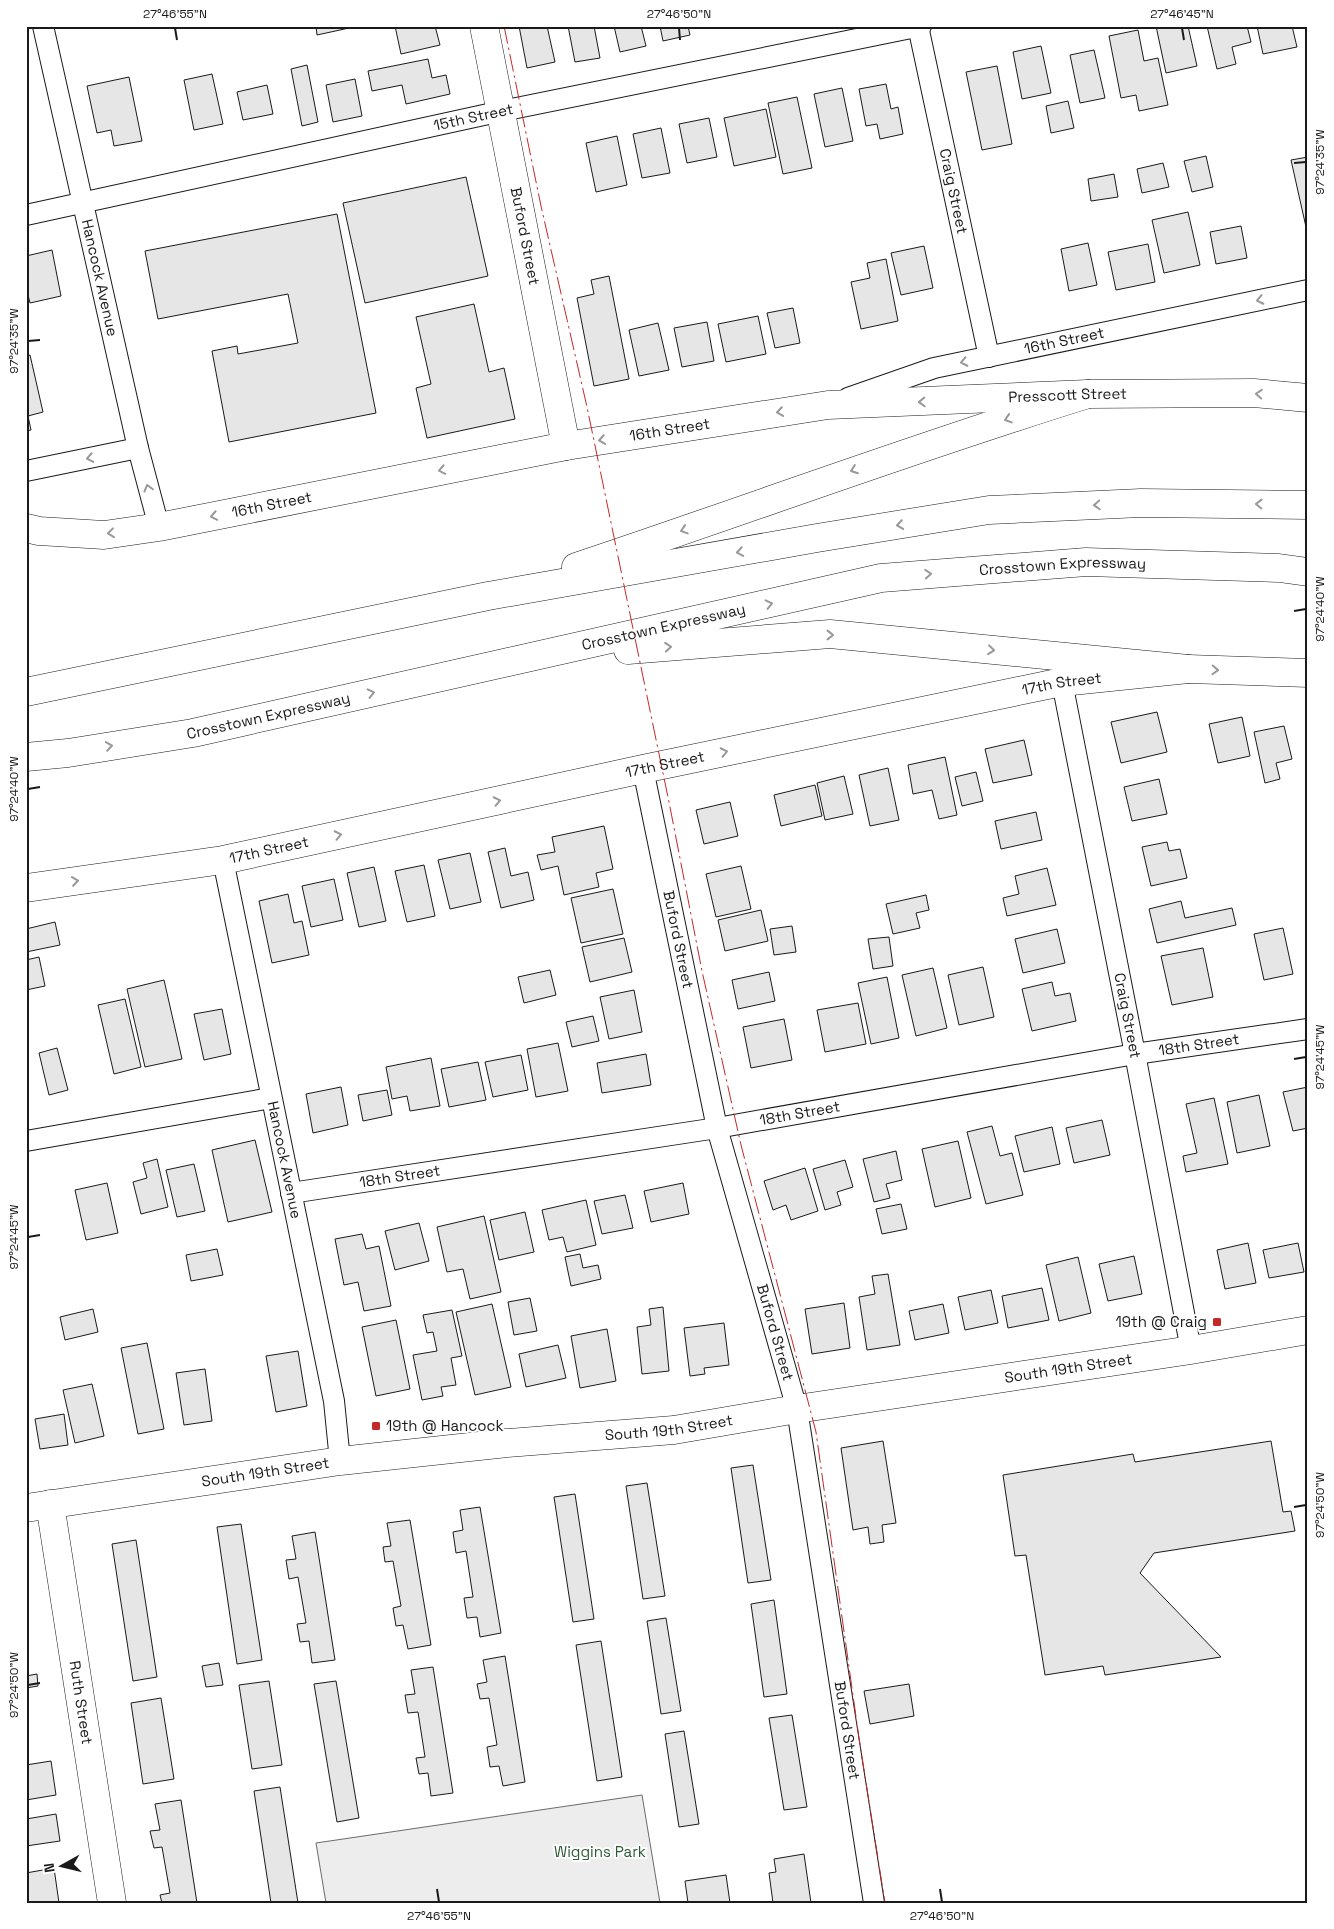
<svg xmlns="http://www.w3.org/2000/svg" width="1334" height="1929" font-family="'Space Grotesk',sans-serif">
  <style>
    .built { fill: #ededed; stroke: #6a6a6a }
    .building { fill: #e6e6e6; stroke: #1a1a1a }
    .lines { fill: none; stroke-linecap: round; stroke-linejoin: round }
    .street-casing { stroke: #1a1a1a; stroke-width: 22 }
    .secondary-casing { stroke: #1a1a1a; stroke-width: 29 }
    .highway-casing { stroke: #1a1a1a; stroke-width: 29 }
    .street { stroke: #fff; stroke-width: 20 }
    .secondary { stroke: #fff; stroke-width: 28 }
    .highway { stroke: #fff; stroke-width: 28 }
    .power { stroke: #c62828; stroke-width: 1; stroke-dasharray: 18 4 2.5 4; stroke-linecap: butt }
    .oneway { stroke: #989898 }
    .ticks { fill: none; stroke: #1a1a1a; stroke-width: 2 }
    .poi-dot { fill: #c62828; stroke: #fff; stroke-width: 2 }
    .labels { text-anchor: middle; stroke-width: 4; stroke-linejoin: round; paint-order: stroke }
    .street-label { font-size: 15px; fill: #1a1a1a; stroke: #fff }
    .poi-label { font-size: 15px; fill: #1a1a1a; stroke: #fff; text-anchor: end }
    .park-label { font-size: 15px; fill: #2b5a34; stroke: #fff }
    .neatline { fill: none; stroke: #1a1a1a; stroke-width: 2 }
    .ticks-label { font-size: 12px; text-anchor: middle; fill: #1a1a1a }
  </style>
  <rect width="100%" height="100%" fill="#fff"/>
  <!-- built -->
  <path class="built" d="M642 1795 660 1903H326L316 1843Z"/>
  <!-- building -->
  <path class="building" d="M316 26H349V28L317 35Z
    M395 26H435L440 45 401 54Z
    M519 26H547L555 62 527 68Z
    M568 26H594L600 58 575 62Z
    M614 26H641L646 46 620 52Z
    M660 26H688L690 35 663 41Z
    M1156 26H1188L1197 66 1166 73Z
    M1207 26H1247L1251 42 1232 47 1236 64 1217 69Z
    M1257 26H1292L1297 47 1263 54Z
    M1138 30 1144 61 1158 58 1168 105 1139 111 1136 95 1121 98 1109 36Z
    M1041 46 1051 93 1022 99 1013 52Z
    M1094 50 1105 98 1080 103 1070 55Z
    M428 59 432 78 446 75 450 94 406 104 402 85 372 91 368 71Z
    M307 65 318 122 302 126 291 69Z
    M997 66 1012 144 982 150 966 72Z
    M212 74 223 124 194 130 184 80Z
    M129 77 142 141 114 146 111 130 97 133 87 86Z
    M355 79 362 116 333 122 326 85Z
    M886 84 891 109 898 107 903 134 880 139 877 124 866 126 859 89Z
    M267 85 273 114 243 120 237 92Z
    M842 88 853 141 825 147 814 94Z
    M797 97 812 168 783 174 768 103Z
    M1068 101 1074 128 1051 133 1046 106Z
    M766 109 776 157 734 166 724 118Z
    M709 118 717 157 687 163 679 124Z
    M661 128 670 173 642 178 633 134Z
    M617 136 627 185 596 192 586 143Z
    M1206 156 1213 187 1192 192 1184 161Z
    M1308 157V236L1291 160Z
    M1163 163 1169 187 1142 193 1137 169Z
    M1114 174 1118 197 1091 201 1088 179Z
    M466 177 488 276 365 303 343 203Z
    M1188 212 1200 265 1164 273 1152 220Z
    M337 214 376 413 229 442 212 351 237 346 238 354 298 343 288 294 158 319 145 251Z
    M1241 226 1247 258 1216 264 1210 232Z
    M1088 243 1097 285 1069 291 1061 249Z
    M1148 244 1155 282 1116 290 1108 252Z
    M924 246 933 288 901 295 891 253Z
    M52 250 61 296 30 303 26 287V256Z
    M886 259 898 321 861 329 851 282 870 278 867 263Z
    M609 276 629 379 594 386 577 298 594 294 591 280Z
    M474 304 489 372 504 368 515 419 427 438 416 388 431 384 416 317Z
    M793 308 800 343 775 348 767 313Z
    M758 316 766 354 726 362 718 324Z
    M707 322 714 361 682 367 674 328Z
    M658 323 669 370 639 376 629 330Z
    M30 355 43 412 28 416 31 430 26 431V356Z
    M1157 712 1167 752 1121 763 1111 722Z
    M1242 717 1250 756 1218 763 1209 724Z
    M1284 726 1292 759 1276 763 1280 779 1265 783 1254 732Z
    M1024 740 1032 775 993 783 985 749Z
    M945 757 957 815 939 819 932 790 913 794 908 765Z
    M888 768 899 820 870 826 859 775Z
    M976 772 983 801 962 806 955 777Z
    M844 776 853 814 825 820 817 783Z
    M1159 779 1167 814 1132 821 1124 787Z
    M815 785 822 816 781 826 774 795Z
    M730 802 738 836 704 844 696 810Z
    M1036 812 1042 840 1001 849 995 821Z
    M604 826 613 869 596 873 599 887 564 895 558 866 541 870 537 855 555 852 552 837Z
    M1167 842 1169 851 1180 849 1187 878 1151 886 1142 847Z
    M505 848 511 876 528 872 534 900 501 908 488 852Z
    M470 853 481 902 450 909 438 860Z
    M424 865 435 916 407 922 395 871Z
    M741 866 751 909 716 917 706 874Z
    M374 867 386 921 359 927 347 873Z
    M1047 868 1056 905 1007 916 1003 898 1019 894 1015 876Z
    M334 879 343 920 311 927 302 886Z
    M613 889 623 934 581 943 571 898Z
    M288 894 294 923 302 921 309 955 272 963 259 901Z
    M926 895 929 910 916 913 920 928 893 934 886 904Z
    M1181 901 1185 918 1232 908 1236 925 1157 943 1149 909Z
    M761 910 768 941 725 951 718 920Z
    M55 922 60 945 26 952V929Z
    M792 926 796 952 774 955 770 929Z
    M1283 928 1293 974 1264 980 1254 934Z
    M1057 929 1065 963 1023 973 1015 939Z
    M889 937 893 966 873 969 868 939Z
    M624 938 632 972 590 982 582 947Z
    M1203 948 1213 997 1172 1005 1161 956Z
    M39 957 45 986 26 990V960Z
    M983 967 994 1017 959 1025 948 975Z
    M933 968 947 1028 916 1036 902 975Z
    M550 970 556 995 524 1003 518 977Z
    M769 972 775 1001 738 1009 732 980Z
    M887 977 899 1038 871 1044 858 983Z
    M164 980 182 1059 145 1067 127 989Z
    M1052 982 1055 996 1070 993 1076 1021 1032 1031 1022 989Z
    M634 990 642 1032 609 1039 600 997Z
    M125 999 141 1067 114 1074 98 1005Z
    M858 1003 866 1044 825 1052 817 1010Z
    M222 1009 231 1054 204 1060 194 1014Z
    M593 1016 599 1041 572 1047 566 1022Z
    M784 1019 792 1060 751 1068 743 1027Z
    M558 1043 568 1091 536 1097 527 1049Z
    M57 1048 68 1090 49 1095 39 1053Z
    M646 1054 651 1085 602 1093 597 1063Z
    M521 1055 528 1090 493 1097 485 1062Z
    M431 1058 440 1106 410 1111 407 1096 392 1099 386 1067Z
    M478 1062 486 1100 449 1107 441 1069Z
    M341 1087 348 1125 313 1133 306 1094Z
    M1308 1087V1128L1293 1131 1283 1092Z
    M387 1090 392 1115 363 1121 358 1095Z
    M1259 1095 1270 1146 1237 1153 1227 1102Z
    M1214 1098 1228 1164 1186 1172 1183 1156 1197 1153 1186 1104Z
    M1102 1120 1110 1155 1074 1163 1066 1128Z
    M992 1126 1000 1156 1012 1153 1023 1195 986 1204 967 1132Z
    M1052 1127 1060 1164 1024 1172 1015 1136Z
    M255 1140 272 1212 228 1222 212 1150Z
    M958 1141 971 1198 935 1207 922 1149Z
    M896 1151 902 1180 886 1184 890 1198 874 1202 863 1159Z
    M157 1159 168 1207 141 1214 133 1182 147 1178 143 1163Z
    M845 1160 853 1187 837 1192 841 1205 825 1210 813 1169Z
    M194 1164 205 1211 177 1217 166 1170Z
    M805 1168 818 1211 791 1220 786 1205 773 1210 764 1181Z
    M107 1183 118 1233 86 1240 75 1190Z
    M683 1183 689 1214 651 1222 644 1191Z
    M625 1195 633 1228 602 1234 594 1201Z
    M586 1200 596 1245 567 1252 563 1237 549 1240 542 1210Z
    M901 1204 907 1229 882 1234 876 1209Z
    M525 1212 534 1252 499 1260 490 1220Z
    M484 1216 501 1292 470 1299 463 1269 447 1272 437 1227Z
    M419 1223 429 1261 395 1270 385 1231Z
    M362 1234 366 1249 379 1246 391 1306 364 1311 358 1282 344 1285 335 1239Z
    M1248 1243 1256 1283 1225 1289 1217 1250Z
    M1298 1243 1304 1272 1269 1278 1263 1250Z
    M217 1249 223 1275 191 1281 186 1255Z
    M580 1254 583 1268 598 1265 601 1279 571 1286 565 1257Z
    M1134 1256 1142 1294 1108 1301 1099 1264Z
    M1078 1257 1091 1313 1059 1321 1046 1265Z
    M888 1274 900 1345 867 1350 859 1297 875 1294 872 1276Z
    M1042 1288 1049 1320 1008 1328 1002 1296Z
    M991 1290 998 1323 965 1330 958 1297Z
    M530 1298 537 1331 514 1335 508 1302Z
    M844 1303 850 1348 812 1354 805 1309Z
    M492 1304 511 1387 475 1395 456 1312Z
    M943 1304 949 1333 915 1340 909 1311Z
    M663 1307 669 1371 642 1374 637 1327 651 1325 649 1309Z
    M93 1309 98 1332 65 1340 60 1317Z
    M452 1310 462 1356 451 1358 456 1385 441 1387 443 1396 422 1400 413 1355 437 1351 433 1332 427 1333 423 1315Z
    M396 1320 410 1389 376 1396 362 1327Z
    M724 1323 729 1365 704 1368 705 1374 690 1376 684 1328Z
    M607 1329 616 1381 580 1388 571 1336Z
    M147 1343 164 1429 138 1434 121 1348Z
    M558 1345 566 1378 526 1387 519 1354Z
    M298 1351 307 1406 276 1412 266 1356Z
    M205 1369 212 1421 184 1425 176 1373Z
    M92 1384 104 1436 75 1443 63 1390Z
    M64 1414 68 1445 40 1449 35 1419Z
    M883 1441 896 1523 882 1525 884 1542 870 1544 868 1527 853 1530 841 1448Z
    M1271 1441 1283 1512 1291 1511 1295 1531 1154 1553 1140 1573 1221 1657 1105 1675 1103 1666 1045 1675 1026 1555 1015 1556 1003 1475 1133 1454 1135 1462Z
    M753 1465 771 1580 748 1583 731 1468Z
    M647 1483 665 1596 643 1599 626 1486Z
    M575 1494 594 1619 573 1622 554 1497Z
    M480 1507 501 1633 480 1637 477 1617 467 1618 464 1598 473 1597 466 1551 456 1553 453 1532 463 1530 460 1510Z
    M410 1520 431 1645 408 1649 403 1625 396 1626 393 1608 401 1606 393 1561 385 1562 383 1547 391 1546 387 1523Z
    M241 1524 262 1660 237 1664 217 1527Z
    M315 1532 335 1660 312 1663 309 1641 300 1642 297 1624 306 1623 298 1577 289 1579 286 1560 296 1559 292 1536Z
    M136 1540 157 1677 133 1681 112 1544Z
    M774 1600 787 1694 764 1697 751 1604Z
    M666 1618 681 1711 661 1714 647 1621Z
    M601 1641 622 1777 597 1781 576 1645Z
    M505 1656 525 1782 503 1786 499 1766 490 1767 487 1747 497 1745 489 1698 480 1699 477 1684 487 1682 483 1660Z
    M219 1663 223 1685 206 1687 202 1666Z
    M433 1667 453 1793 431 1796 428 1773 419 1774 416 1758 425 1757 418 1712 408 1713 405 1695 415 1694 411 1670Z
    M37 1674 38 1686 26 1688V1676Z
    M269 1681 282 1765 252 1769 239 1685Z
    M336 1681 359 1818 337 1822 314 1684Z
    M909 1684 914 1716 870 1724 864 1691Z
    M161 1698 174 1779 143 1784 131 1703Z
    M792 1715 807 1807 784 1810 769 1718Z
    M684 1731 699 1824 679 1827 665 1734Z
    M51 1761 56 1795 26 1800V1765Z
    M280 1787 298 1903H271L254 1791Z
    M181 1800 197 1903H162L160 1895 170 1893 162 1847 154 1848 150 1831 160 1830 155 1804Z
    M56 1814 60 1841 26 1846V1819Z
    M804 1854 811 1903H773L769 1873 776 1872 774 1859Z
    M54 1868 59 1903H28L26 1873Z
    M726 1875 730 1903H688L685 1881Z"/>
  <g class="lines">
    <defs>
      <g id="street">
        <path id="s1" d="M43 26 138 448 159 527"/>
        <path id="s2" d="M918 26 989 357"/>
        <path id="s3" d="M26 215 502 111 921 26"/>
        <path id="s4" d="M848 398 934 368 1308 290"/>
        <path d="M26 471 138 448"/>
        <path id="s5" d="M1062 682 1135 1054 1191 1350"/>
        <path id="s6" d="M643 769 717 1128 797 1409 874 1903"/>
        <path id="s7" d="M223 860 334 1401 340 1461"/>
        <path d="M26 1141 271 1098"/>
        <path id="s8" d="M291 1193 717 1128 1135 1054 1308 1029"/>
      </g>
      <g id="secondary">
        <path id="s9" d="M484 26 566 446"/>
        <path id="s10" d="M26 528 39 531 104 535 159 527 566 446 828 405 1088 394 1254 393 1308 398"/>
        <path id="s11" d="M26 888 223 860 643 769 1062 682 1188 669 1308 673"/>
        <path id="s12" d="M50 1504 112 1903"/>
        <path id="s13" d="M26 1508 340 1461 507 1443 674 1430 797 1409 1191 1350 1308 1330"/>
      </g>
      <g id="highway">
        <path d="M576 567C747 510 916 447 1088 394"/>
        <path d="M628 650 830 634 1188 669"/>
        <path d="M26 692 488 596 817 538 989 510 1141 503 1308 505"/>
        <path id="s14" d="M26 757 68 753 193 733 881 578 1086 562 1279 568 1308 572"/>
      </g>
    </defs>
    <!-- street casing -->
    <use href="#street" class="street-casing"/>
    <!-- secondary casing -->
    <use href="#secondary" class="secondary-casing"/>
    <!-- highway casing -->
    <use href="#highway" class="highway-casing"/>
    <!-- street -->
    <use href="#street" class="street"/>
    <!-- secondary -->
    <use href="#secondary" class="secondary"/>
    <!-- highway -->
    <use href="#highway" class="highway"/>
    <!-- power -->
    <path class="power" d="M504 26 541 206 587 407 669 802 702 971 741 1145 816 1432 859 1738 885 1903"/>
  </g>
  <!-- one-way arrows -->
  <defs><path id="oneway-chevron" d="M-2-3.5L2.5 0L-2 3.5" fill="none" stroke-width="1.6" stroke-linecap="round" stroke-linejoin="round" transform="scale(1.25)"/></defs>
  <g class="oneway">
    <use href="#oneway-chevron" transform="translate(1260 300) rotate(168)"/>
    <use href="#oneway-chevron" transform="translate(964 362) rotate(168)"/>
    <use href="#oneway-chevron" transform="translate(1259 394) rotate(-176)"/>
    <use href="#oneway-chevron" transform="translate(922 402) rotate(178)"/>
    <use href="#oneway-chevron" transform="translate(780 412) rotate(171)"/>
    <use href="#oneway-chevron" transform="translate(1008 419) rotate(162)"/>
    <use href="#oneway-chevron" transform="translate(602 440) rotate(171)"/>
    <use href="#oneway-chevron" transform="translate(90 458) rotate(169)"/>
    <use href="#oneway-chevron" transform="translate(442 470) rotate(169)"/>
    <use href="#oneway-chevron" transform="translate(854 470) rotate(160)"/>
    <use href="#oneway-chevron" transform="translate(148 488) rotate(-105)"/>
    <use href="#oneway-chevron" transform="translate(1259 504) rotate(-179)"/>
    <use href="#oneway-chevron" transform="translate(1097 505) rotate(177)"/>
    <use href="#oneway-chevron" transform="translate(214 516) rotate(169)"/>
    <use href="#oneway-chevron" transform="translate(900 525) rotate(171)"/>
    <use href="#oneway-chevron" transform="translate(684 530) rotate(162)"/>
    <use href="#oneway-chevron" transform="translate(111 533) rotate(173)"/>
    <use href="#oneway-chevron" transform="translate(740 552) rotate(170)"/>
    <use href="#oneway-chevron" transform="translate(928 574) rotate(-4)"/>
    <use href="#oneway-chevron" transform="translate(769 604) rotate(-13)"/>
    <use href="#oneway-chevron" transform="translate(830 635)"/>
    <use href="#oneway-chevron" transform="translate(668 647) rotate(-5)"/>
    <use href="#oneway-chevron" transform="translate(991 650) rotate(6)"/>
    <use href="#oneway-chevron" transform="translate(1215 670) rotate(2)"/>
    <use href="#oneway-chevron" transform="translate(371 693) rotate(-13)"/>
    <use href="#oneway-chevron" transform="translate(109 746) rotate(-9)"/>
    <use href="#oneway-chevron" transform="translate(724 752) rotate(-12)"/>
    <use href="#oneway-chevron" transform="translate(497 801) rotate(-12)"/>
    <use href="#oneway-chevron" transform="translate(338 835) rotate(-12)"/>
    <use href="#oneway-chevron" transform="translate(75 881) rotate(-8)"/>
  </g>
  <!-- ticks -->
  <path class="ticks" d="M175 28 177 40M679 28 680 40M1182 28 1184 40M1294 163 1306 162M28 341 40 340M1294 611 1306 609M28 789 40 787M1294 1059 1306 1057M28 1237 40 1235M1294 1507 1306 1505M28 1685 40 1683M437 1889 439 1902M940 1889 942 1902"/>
  <!-- markers -->
  <g class="poi-dot">
    <rect x="1212" y="1317" width="10" height="10" rx="2.5"/>
    <rect x="371" y="1421" width="10" height="10" rx="2.5"/>
  </g>
  <g class="labels">
    <!-- street labels -->
    <g class="street-label">
      <text dy="5" stroke="none"><textPath href="#s3" startOffset="458">15th Street</textPath></text>
      <text dy="5" stroke="none"><textPath href="#s2" startOffset="169">Craig Street</textPath></text>
      <text dy="5" stroke="none"><textPath href="#s9" startOffset="214">Buford Street</textPath></text>
      <text dy="5" stroke="none"><textPath href="#s1" startOffset="258">Hancock Avenue</textPath></text>
      <text dy="5" stroke="none"><textPath href="#s4" startOffset="224">16th Street</textPath></text>
      <text dy="5" stroke="none"><textPath href="#s10" startOffset="1054">Presscott Street</textPath></text>
      <text dy="5" stroke="none"><textPath href="#s10" startOffset="654">16th Street</textPath></text>
      <text dy="5" stroke="none"><textPath href="#s10" startOffset="249">16th Street</textPath></text>
      <text dy="5" stroke="none"><textPath href="#s14" startOffset="1056">Crosstown Expressway</textPath></text>
      <text dy="5" stroke="none"><textPath href="#s14" startOffset="651">Crosstown Expressway</textPath></text>
      <text dy="5" stroke="none"><textPath href="#s11" startOffset="1056">17th Street</textPath></text>
      <text dy="5" stroke="none"><textPath href="#s14" startOffset="246">Crosstown Expressway</textPath></text>
      <text dy="5" stroke="none"><textPath href="#s11" startOffset="651">17th Street</textPath></text>
      <text dy="5" stroke="none"><textPath href="#s11" startOffset="246">17th Street</textPath></text>
      <text dy="5" stroke="none"><textPath href="#s6" startOffset="174">Buford Street</textPath></text>
      <text dy="5" stroke="none"><textPath href="#s5" startOffset="340">Craig Street</textPath></text>
      <text dy="5" stroke="none"><textPath href="#s8" startOffset="920">18th Street</textPath></text>
      <text dy="5" stroke="none"><textPath href="#s8" startOffset="515">18th Street</textPath></text>
      <text dy="5" stroke="none"><textPath href="#s7" startOffset="306">Hancock Avenue</textPath></text>
      <text dy="5" stroke="none"><textPath href="#s8" startOffset="110">18th Street</textPath></text>
      <text dy="5" stroke="none"><textPath href="#s6" startOffset="579">Buford Street</textPath></text>
      <text dy="5" stroke="none"><textPath href="#s13" startOffset="1052">South 19th Street</textPath></text>
      <text dy="5" stroke="none"><textPath href="#s13" startOffset="648">South 19th Street</textPath></text>
      <text dy="5" stroke="none"><textPath href="#s13" startOffset="242">South 19th Street</textPath></text>
      <text dy="5" stroke="none"><textPath href="#s12" startOffset="201">Ruth Street</textPath></text>
      <text dy="5" stroke="none"><textPath href="#s6" startOffset="984">Buford Street</textPath></text>
    </g>
    <!-- poi labels -->
    <g class="poi-label">
      <text x="1207" y="1327">19th @ Craig</text>
      <text x="386" y="1431" text-anchor="start">19th @ Hancock</text>
    </g>
    <!-- park labels -->
    <g class="park-label">
      <text x="600" y="1857">Wiggins Park</text>
    </g>
  </g>
  <!-- border -->
  <rect width="1334" height="1929" fill="none" stroke="#ffffff" stroke-width="55"/>
  <!-- north arrow -->
  <g transform="translate(62 1866) rotate(262)" stroke="#ffffff" stroke-width="4" paint-order="stroke">
  <path d="M0-4L9 19L0 12L-9 19Z" fill="#1a1a1a"/>
  <text y="-8" font-size="14" font-weight="bold" text-anchor="middle" fill="#1a1a1a">N</text>
  </g>
  <rect x="28" y="28" width="1278" height="1874" class="neatline"/>
  <g class="ticks-label">
    <text x="175" y="18">27°46'55"N</text>
    <text x="679" y="18">27°46'50"N</text>
    <text x="1182" y="18">27°46'45"N</text>
    <text transform="translate(1320 162) rotate(-90)" y="4">97°24'35"W</text>
    <text transform="translate(14 341) rotate(-90)" y="4">97°24'35"W</text>
    <text transform="translate(1320 609) rotate(-90)" y="4">97°24'40"W</text>
    <text transform="translate(14 789) rotate(-90)" y="4">97°24'40"W</text>
    <text transform="translate(1320 1057) rotate(-90)" y="4">97°24'45"W</text>
    <text transform="translate(14 1237) rotate(-90)" y="4">97°24'45"W</text>
    <text transform="translate(1320 1505) rotate(-90)" y="4">97°24'50"W</text>
    <text transform="translate(14 1685) rotate(-90)" y="4">97°24'50"W</text>
    <text x="439" y="1920">27°46'55"N</text>
    <text x="942" y="1920">27°46'50"N</text>
  </g>
</svg>
